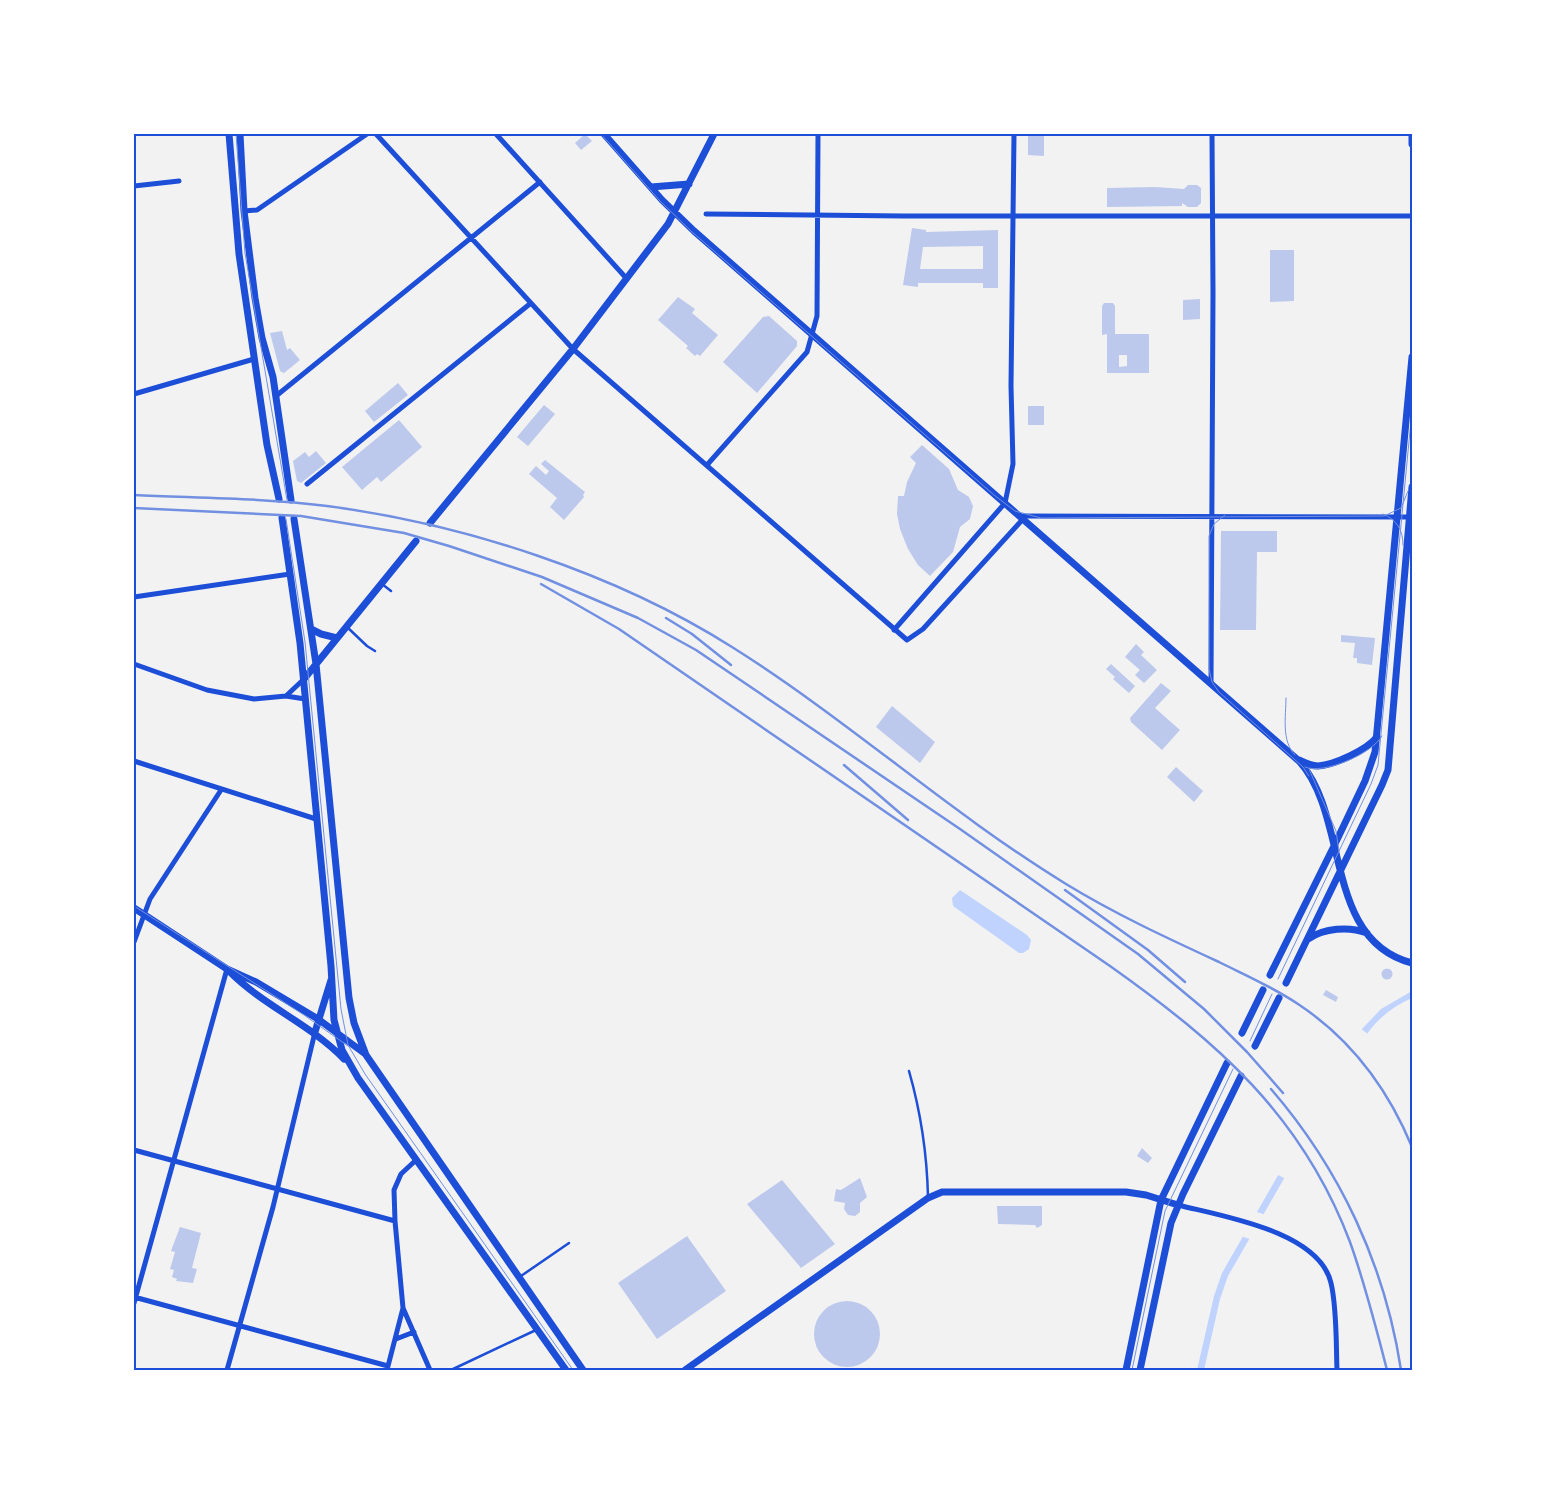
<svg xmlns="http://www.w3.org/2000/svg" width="1546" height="1504" font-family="'Work Sans',sans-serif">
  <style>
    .water { fill: #bfd3fe }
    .pier { fill: #f2f2f2 }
    .building { fill: #bdc9ec; fill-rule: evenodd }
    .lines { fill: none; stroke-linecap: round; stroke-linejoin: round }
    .service { stroke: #1d4ed8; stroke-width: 2.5 }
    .minor { stroke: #1d4ed8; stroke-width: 5 }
    .secondary { stroke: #1d4ed8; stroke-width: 7 }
    .tram { stroke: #7290e2; stroke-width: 1 }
    .rail { stroke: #7290e2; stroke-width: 2.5 }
    .neatline { fill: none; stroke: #1d4ed8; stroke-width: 2 }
  </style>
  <rect width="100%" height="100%" fill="#f2f2f2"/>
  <!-- water -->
  <path class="water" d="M960 890 1027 935 1031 940 1029 949 1023 953H1019L953 906 952 898Z
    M1412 991V998C1394 1006 1379 1017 1367 1034L1228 1276 1220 1299 1204 1370H1197L1214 1296 1222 1273 1362 1029 1381 1009Z"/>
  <!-- pier -->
  <path class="pier" d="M1360 1028 1369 1035 1286 1179 1276 1174Z
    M1254 1211 1266 1215 1252 1240 1241 1236Z"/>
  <!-- building -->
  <path class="building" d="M585 134 592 141 581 150 575 143Z
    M1028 134H1044V156L1028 155Z
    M1188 185H1197L1201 188V203L1197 207H1188L1182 203V206L1107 207V188L1155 187 1184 189Z
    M912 228 926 230V232L998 230V288H983V283H918V287L903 285ZM983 246V269H920L923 247Z
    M1270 250H1294V301L1270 302Z
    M678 297 695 309 692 313 718 335 700 356 697 354 695 356 686 348 688 346 658 320Z
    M1200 299V319L1183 320V300Z
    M1104 303H1113L1115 306V334H1149V373H1107V334L1102 335V306ZM1119 355H1127V366L1119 367Z
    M769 316 797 341V346L757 393 723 362 763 317Z
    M282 331 287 350 290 348 300 360 284 373 280 371 270 333Z
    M398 383 408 395 374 422 365 411Z
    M544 405 555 414 528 446 517 437Z
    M1028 406H1044V425H1028Z
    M399 420 422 447 381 482 377 477 362 490 342 467Z
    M922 445 949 469 958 490 969 497 973 506 970 519 960 527 953 552 930 576 918 565 908 549 900 529 897 514 898 496H904L907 482 916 463 910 457Z
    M316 451 326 463 301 483 297 481 293 461 305 452 309 457Z
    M545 460 585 492 583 495 584 497 564 520 550 507 557 498 529 474 536 466 546 475 549 471 541 464Z
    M1221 531H1277V552H1257L1256 630H1220Z
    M1341 635 1375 638 1372 665 1357 663V658H1353L1355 643 1341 642Z
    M1136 644 1144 652 1141 655 1157 670 1144 683 1135 675 1140 670 1125 657Z
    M1111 664 1135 686 1129 693 1113 679 1115 677 1106 669Z
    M1161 683 1171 691 1155 708 1180 730 1162 750 1131 722 1130 718Z
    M892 706 935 742 920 763 876 727Z
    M1176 767 1203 791 1194 802 1167 777Z
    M1381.5 974a5.5 5.5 0 1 1 11 0a5.5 5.5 0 1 1-11 0Z
    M1326 990 1338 997 1336 1002 1323 995Z
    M1142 1148 1152 1158 1148 1163 1137 1156Z
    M860 1178 867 1197 860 1203V1212L855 1216 848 1215 844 1209 845 1203 834 1201 836 1189 841 1190Z
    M782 1180 835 1244 801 1268 747 1204Z
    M997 1206H1042V1225L1037 1228 1035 1225 998 1224Z
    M180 1227 201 1233 192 1268 197 1269 193 1283 176 1281 177 1279 172 1277 174 1270 170 1269 175 1252 171 1251Z
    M687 1236 726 1291 657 1339 618 1283Z
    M814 1334a33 33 0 1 1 66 0a33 33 0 1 1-66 0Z"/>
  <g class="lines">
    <!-- service -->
    <path class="service" d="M382 584 391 591
      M347 627 367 646 375 651
      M909 1071C921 1113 927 1153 928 1197
      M521 1276 569 1243
      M451 1370 536 1330"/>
    <!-- minor -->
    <path class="minor" d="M376 134 573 349 907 640 923 629 1023 519
      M496 134 627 279
      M134 186 179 181
      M244 211 257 210 367 134
      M706 214 904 216H1412
      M134 394 254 359
      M276 396 540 182
      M707 465 807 352 817 316 818 134
      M307 484 531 303
      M1020 516 1410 517
      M134 597 290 574
      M894 630 1005 503 1013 464 1011 386 1014 134
      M134 664 207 690 254 699 286 696 304 679
      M1211 682 1213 292 1212 134
      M286 696 305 699
      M134 761 316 819
      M134 942 150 899 221 790
      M134 1150 395 1221
      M416 1160 401 1174 394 1190 395 1221 403 1308 430 1370
      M1178 1205C1221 1216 1319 1231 1331 1283 1337 1308 1336 1344 1337 1370
      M134 1297 388 1366
      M134 1303 227 969
      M396 1339 414 1332
      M227 1370 273 1207 315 1032
      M387 1370 403 1308"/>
    <!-- secondary -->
    <path class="secondary" d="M229 134 239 254 267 445 279 499
      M240 134 244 211 255 298 262 338 273 377 291 500
      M604 134 662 200 694 231 1299 761C1350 817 1323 940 1412 963
      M1412 134V144
      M651 187 689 184
      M282 518 300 643 331 966 334 1020 342 1050 358 1078 566 1370
      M294 519 316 664 349 998 354 1023 366 1055 583 1370
      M430 523 573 349 668 224 714 134
      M311 629 321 634 337 638
      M304 679 416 541
      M1299 760C1305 763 1311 766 1318 766 1334 765 1367 750 1377 737
      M134 908 227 969 256 982 318 1019 364 1053
      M1308 939C1324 928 1349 926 1367 933
      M230 972C264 1006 310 1024 344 1059
      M1270 975 1335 844 1365 781 1375 752 1412 357
      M1286 983 1382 785 1388 770 1412 487
      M315 1032 331 980
      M1242 1033 1263 990
      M1255 1046 1279 998
      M685 1370 928 1198 942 1192H1126L1146 1195 1178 1205
      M1126 1370 1161 1200 1227 1063
      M1140 1370 1171 1223 1183 1194 1241 1076"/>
    <!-- tram -->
    <path class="tram" d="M236 134 245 253 287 500
      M601 134 660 201 691 231 994 495 1015 511 1041 518 1384 516 1401 508 1408 491
      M1383 514C1397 520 1403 530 1403 545
      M1225 515 1214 524 1209 536V669L1212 682 1219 692 1303 767 1309 776
      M286 519 305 642 341 1009 348 1045 365 1074 573 1370
      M1286 698C1286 716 1281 741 1295 755
      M1305 767C1323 775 1372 754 1382 736
      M1309 769 1336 831 1339 851
      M134 906 304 1015 348 1046
      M1278 979 1371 784 1378 765 1412 410
      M1250 1041 1272 994
      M1132 1370 1165 1211 1233 1069"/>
    <!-- rail -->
    <path class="rail" d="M134 495C198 498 263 498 327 506 464 524 615 573 732 647 848 720 950 813 1066 884 1115 914 1167 938 1219 962 1245 975 1273 987 1298 1004 1351 1039 1388 1089 1412 1147
      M134 508 301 516 404 533 449 546 542 577 638 618 696 650 960 829 1138 954 1204 1009 1247 1052 1283 1093
      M541 584 619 629 1110 966C1217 1042 1302 1115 1350 1242 1365 1284 1376 1327 1387 1370
      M666 618 692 634 731 665
      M844 765 908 820
      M1065 890 1148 950 1185 982
      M1271 1089C1340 1169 1385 1265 1401 1370"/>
  </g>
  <!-- border -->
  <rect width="1546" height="1504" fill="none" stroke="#ffffff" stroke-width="270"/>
  <rect x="135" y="135" width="1276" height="1234" class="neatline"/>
</svg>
